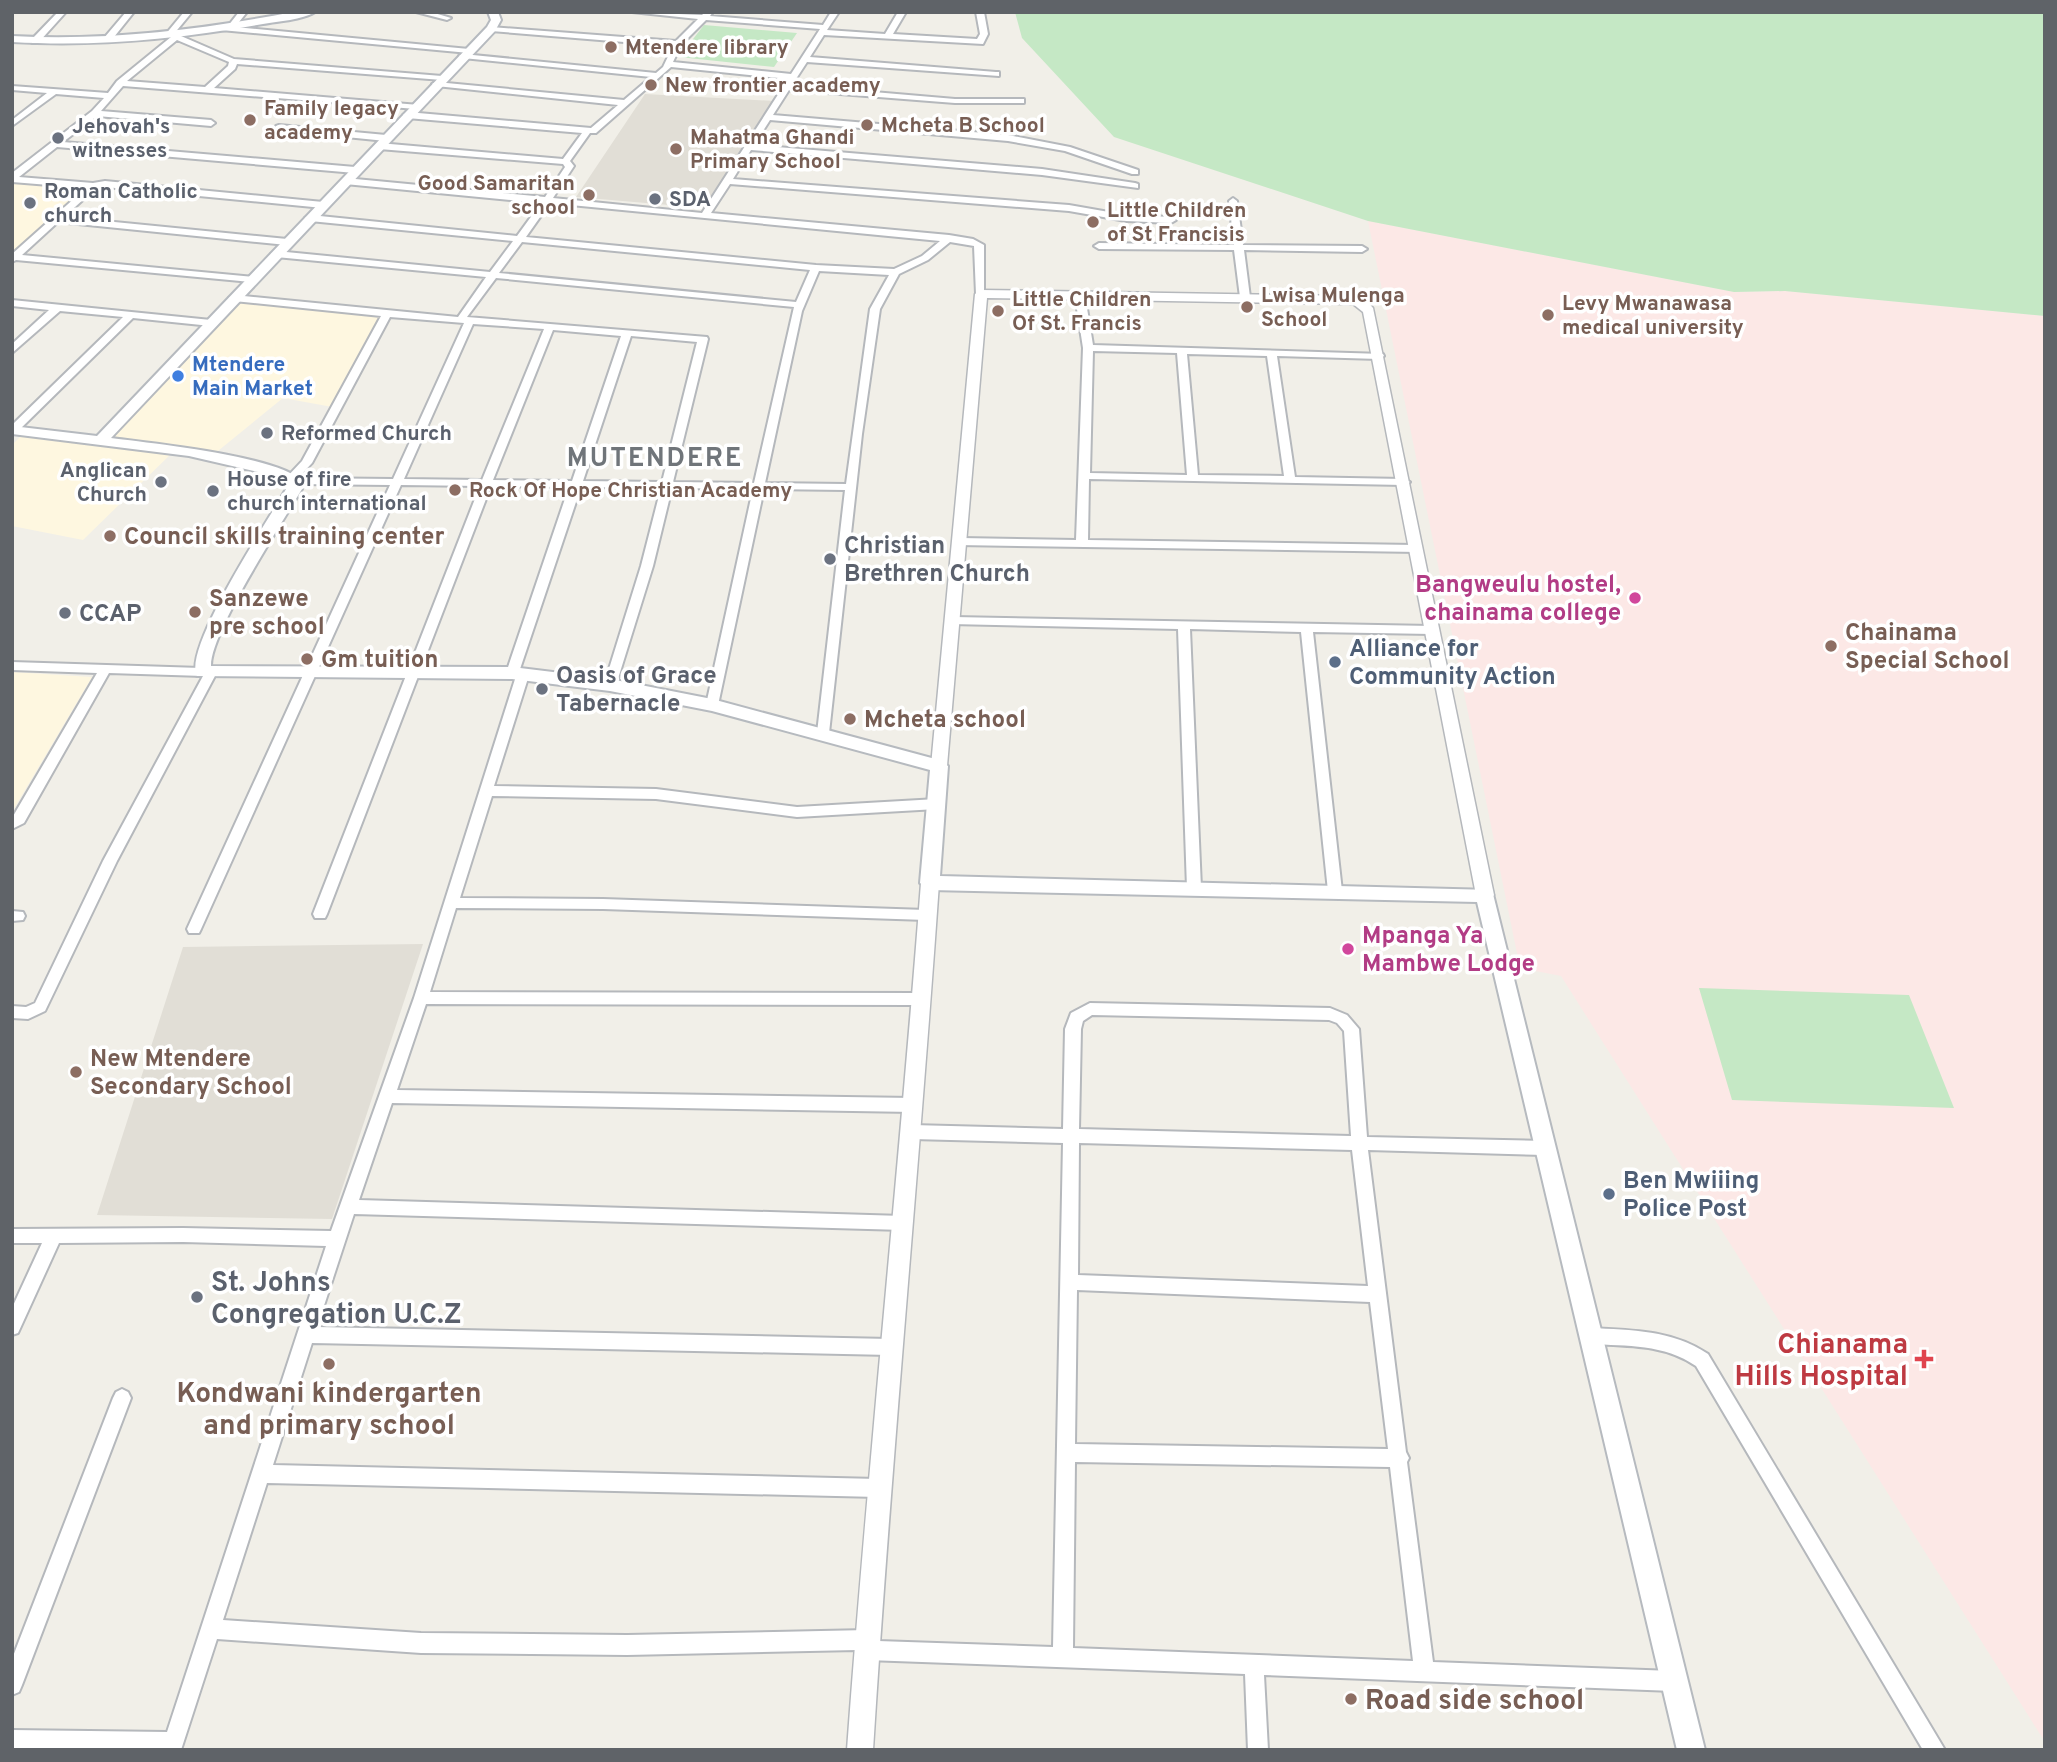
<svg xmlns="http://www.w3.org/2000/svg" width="2057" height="1762" font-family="Overpass,sans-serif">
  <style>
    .commercial { fill: #fef7e0 }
    .education { fill: #e1ded6 }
    .medical { fill: #fce8e6 }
    .green { fill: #c5e8c5 }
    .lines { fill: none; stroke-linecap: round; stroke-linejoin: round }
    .minor-casing { stroke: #b5b8bc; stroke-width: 4 }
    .tertiary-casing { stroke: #b5b8bc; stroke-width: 3 }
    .secondary-casing { stroke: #b6babf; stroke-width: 4 }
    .minor { fill: #fff; fill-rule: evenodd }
    .tertiary { fill: #fff; fill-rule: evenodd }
    .secondary { fill: #fff; fill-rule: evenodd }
    .education-dot { fill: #8d6e63; stroke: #fff; stroke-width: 2.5 }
    .worship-dot { fill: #6b7280; stroke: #fff; stroke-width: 2.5 }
    .shop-dot { fill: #3f7fe0; stroke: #fff; stroke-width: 2.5 }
    .hotel-dot { fill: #d1479c; stroke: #fff; stroke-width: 2.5 }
    .service-dot { fill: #5c6f8a; stroke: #fff; stroke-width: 2.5 }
    .health-dot { fill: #e0444e; stroke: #fff; stroke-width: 2.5 }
    .labels { text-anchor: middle; stroke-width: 7; stroke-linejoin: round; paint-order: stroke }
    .far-education-label { font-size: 21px; font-weight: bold; fill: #785e54; stroke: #fff; text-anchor: start }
    .far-worship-label { font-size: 21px; font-weight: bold; fill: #5b616d; stroke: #fff; text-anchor: start }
    .far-shop-label { font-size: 21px; font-weight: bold; fill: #366cbe; stroke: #fff; text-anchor: start }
    .education-label { font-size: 24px; font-weight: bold; fill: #785e54; stroke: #fff; text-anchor: start }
    .worship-label { font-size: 24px; font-weight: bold; fill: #5b616d; stroke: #fff; text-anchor: start }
    .hotel-label { font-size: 24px; font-weight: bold; fill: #b23c85; stroke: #fff; text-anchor: end }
    .service-label { font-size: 24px; font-weight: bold; fill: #4e5e75; stroke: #fff; text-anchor: start }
    .far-district-label { font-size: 26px; font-weight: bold; letter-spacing: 2px; fill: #70757a; stroke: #fff }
    .near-worship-label { font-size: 28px; font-weight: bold; fill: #5b616d; stroke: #fff; text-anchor: start }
    .near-health-label { font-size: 28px; font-weight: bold; fill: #be3a42; stroke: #fff; text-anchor: end }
    .near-education-label { font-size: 28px; font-weight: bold; fill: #785e54; stroke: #fff }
  </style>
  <rect width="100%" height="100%" fill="#f1efe8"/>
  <!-- commercial -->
  <path class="commercial" d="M12 179 95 187 12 262Z
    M238 297 389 314 338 408 283 398 213 455 176 449 83 540 12 526V445L27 430 103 439Z
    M12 672 92 677 12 812Z"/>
  <!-- education -->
  <path class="education" d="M645 94 775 101 704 208 576 197Z
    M423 944 332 1219 97 1215 183 947Z"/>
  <!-- medical -->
  <path class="medical" d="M1368 221 1734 292 1785 291 2045 316V1742L1561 976 1520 968Z"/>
  <!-- green -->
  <path class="green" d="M1015 12H2045V316L1785 291 1734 292 1368 221 1114 137 1022 38Z
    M704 25 797 33 774 67 679 57Z
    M1699 988 1909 995 1954 1108 1732 1100Z"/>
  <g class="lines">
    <defs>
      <path id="minor" d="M58 12H66L38 43H32V39Z
        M126 12H134L110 42H104V38Z
        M184 12H192L173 35 182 32 181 36 234 59 442 76 446 78 442 80 237 64 235 69 214 88 419 105 420 107 416 109 123 86 101 111 211 120 215 123 211 126 97 116 63 142 355 167 359 170 355 173 57 147 19 177 93 183 105 181 323 202 328 205 323 208 105 187 96 188 64 217 287 239 292 242 287 245 58 222 22 255 254 277V281L251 282 16 260 12 262V254L86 188 12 182V173L92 111 104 98 56 94 12 126V120L47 93 12 90V86L108 93 117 81 171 37 165 35ZM177 40 229 62 228 66 205 87 127 81Z
        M239 12H247L235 27 469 49 473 51 469 53 221 30V26H228Z
        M416 12H431L451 18 447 20Z
        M632 12 702 15 705 12H713L710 16 823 25 831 12H839L827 30 885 34 898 12H906L893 34 977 39 980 34 976 12H984L988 34 983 44 824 35 810 57 996 72H999V76L807 62 792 85 955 99H1024V103H955L789 90 773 115 1008 135 1070 147 1138 170V174H1132L1065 151 1008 141 770 120 754 145 1042 169 1135 183 1138 184V188L1042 175 751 150 733 179 1069 205 1126 215 1171 217 1176 220 1171 223 1126 221 1069 211 730 184 711 213 949 235 973 239 984 245V296L976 294 974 246 950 242 928 260 899 274 880 309 862 434 829 733 823 737 817 733 845 490 764 489 718 705 712 709 706 705 753 489 672 488 653 566 616 685 610 689 604 685 641 566 661 488 581 487 519 672 523 671 529 675 494 786 656 789 797 807 937 799 944 804 937 809 797 817 656 799 492 796 460 898 603 899 926 910 931 911 933 915 931 919 926 920 603 909 456 908 430 992 919 993 924 995 926 999 924 1003 919 1005 426 1004 397 1090 913 1098 919 1100 921 1105 919 1110 913 1112 392 1103 359 1200 903 1216 909 1218 911 1223 909 1228 903 1230 354 1214 317 1327 890 1339 896 1341 899 1347 896 1353 890 1355 312 1343 273 1465 878 1479 885 1481 887 1488 885 1495 878 1497 267 1483 223 1620 421 1633 627 1635 868 1630 875 1633 878 1641 1053 1647 1063 1143 912 1139 906 1137 904 1132 906 1127 912 1125 1063 1129 1065 1029 1071 1013 1090 1003 1330 1008 1347 1015 1359 1029 1367 1137 1545 1141 1551 1143 1553 1148 1551 1153 1545 1155 1368 1150 1406 1452 1409 1458 1407 1462 1433 1662 1673 1671 1680 1674 1683 1681 1680 1688 1673 1691 1264 1675 1268 1750H1248L1245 1674 867 1660 860 1657 857 1650 627 1655 421 1653 217 1639 181 1750H12V1730L167 1732 326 1246 183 1242 59 1243 18 1333 12 1335V1308L42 1243H12V1229L183 1228 331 1231 414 998 516 676 512 677 506 673 569 487 491 486 327 914 325 918H315L313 914 480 486 401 485 201 929 199 933H189L187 929 390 485 294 484 290 483 286 478 302 461 381 316 234 301 229 298 234 295 458 317 486 277 276 257 271 254 276 251 490 272 513 241 310 221 305 218 310 215 517 236 541 203 345 184 341 181 345 178 545 197 565 167 563 164 379 149 375 146 379 143 563 159 582 133 407 118 403 115 407 112 591 128 618 105 436 86 432 84 436 82 624 100 651 77 463 58 459 56 463 54 656 73 663 67 673 46 491 31 487 29 491 27 676 41 698 19ZM706 20 820 29 791 74 673 62 681 45ZM671 67 788 79 702 213 553 198 574 166 570 161 590 133H596ZM550 203 940 241 922 256 894 269 816 265 526 237ZM522 242 810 270 796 302 499 273ZM819 271 889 275 870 309 846 484 765 483 802 311ZM496 278 794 307 754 483 673 482 708 339 707 337 467 317ZM390 317 464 323 393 479 298 478 312 463ZM473 324 544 329 482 480 404 479ZM553 330 621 336 572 481 493 480ZM631 336 697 342 662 482 583 481ZM1092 1015 1329 1020 1337 1023 1344 1031 1351 1136 1079 1129 1081 1029 1083 1021ZM1079 1143 1352 1150 1368 1286 1078 1275ZM1077 1290 1370 1302 1388 1449 1075 1444ZM1075 1462 1390 1467 1413 1661 1073 1648Z
        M279 125 386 135 390 138 386 141 276 130V126Z
        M1233 198 1237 201 1243 245 1362 246 1367 249 1362 252 1244 250 1250 297 1245 300 1240 297 1234 250 1099 249 1094 246 1099 243 1234 245 1229 201Z
        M1080 293 1085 296 1093 345 1383 354 1384 356 1379 359 1277 356 1295 477 1404 479 1410 482 1404 485 1089 479 1088 540 1415 545 1419 546V552L957 545 955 542 961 538 1076 540 1083 348 1075 296ZM1093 351 1177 353 1187 475 1090 473ZM1187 354 1267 356 1284 476 1198 475Z
        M12 300 211 320 216 323 211 326 133 318 17 432 13 433 12 425 123 317 60 311 12 353V344L49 310 12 306Z
        M954 617 1432 626 1438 630 1432 634 1313 632 1342 891 1340 895H1330L1328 891 1301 632 1190 629 1201 888 1199 892H1189L1187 888 1178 629 950 624 948 621 950 618Z
        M12 662 201 668 214 671 216 674 117 861 45 1011 28 1019 12 1018V1006L26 1007 35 1003 103 861 203 676 109 673 24 823 12 829V818L97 673 12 670Z
        M12 911 23 912 25 916 23 920 12 921Z
        M1590 1328C1632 1330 1672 1330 1708 1354L1945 1750H1923L1696 1366C1664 1344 1627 1346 1590 1344L1584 1342 1581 1336 1584 1330Z
        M122 1389 128 1392 131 1398 22 1685 19 1692 12 1695V1659L113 1398 116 1392Z"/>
      <path id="tertiary" d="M981 290 1355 296 1366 300 1373 308 1494 895 1491 900H1479L1476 895 1363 312 1353 304 987 298 947 766 945 770H933L931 766 975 294Z
        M930 876 939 883C919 1172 891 1461 873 1750H847C868 1460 899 1172 921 883Z"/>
      <path id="secondary" d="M293 12H315C302 20 279 21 263 24 180 39 97 47 12 42V36C107 41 200 30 293 12Z
        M488 12H498L501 20 495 31 111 438C149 443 279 456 302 481V489C282 523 210 633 211 666L512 667 610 679 712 699 939 760 948 766 940 876 1492 890 1705 1750H1677L1477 902 930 890 920 883 930 770 712 711 610 691 512 679 197 676C182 649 269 519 286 489V483L276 476 189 456 12 434V426L97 436 487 27 491 20Z"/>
    </defs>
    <!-- minor casing -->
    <use href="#minor" class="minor-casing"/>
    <!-- tertiary casing -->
    <use href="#tertiary" class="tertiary-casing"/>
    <!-- secondary casing -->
    <use href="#secondary" class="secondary-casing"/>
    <!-- minor -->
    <use href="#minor" class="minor"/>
    <!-- tertiary -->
    <use href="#tertiary" class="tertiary"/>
    <!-- secondary -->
    <use href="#secondary" class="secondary"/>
  </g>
  <!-- markers -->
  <g class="education-dot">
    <circle cx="611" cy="47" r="7"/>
    <circle cx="651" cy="85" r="7"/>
    <circle cx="250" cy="120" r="7"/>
    <circle cx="867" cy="125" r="7"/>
    <circle cx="676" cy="149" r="7"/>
    <circle cx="589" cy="195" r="7"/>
    <circle cx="1093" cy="222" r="7"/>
    <circle cx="1247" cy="307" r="7"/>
    <circle cx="998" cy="311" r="7"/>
    <circle cx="1548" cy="315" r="7"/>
    <circle cx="455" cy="490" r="7"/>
    <circle cx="110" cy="536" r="7"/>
    <circle cx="195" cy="612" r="7"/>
    <circle cx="1831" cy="646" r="7"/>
    <circle cx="307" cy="659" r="7"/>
    <circle cx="850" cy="719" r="7"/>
    <circle cx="76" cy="1072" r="7"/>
    <circle cx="329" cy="1364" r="7"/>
    <circle cx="1351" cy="1699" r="7"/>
  </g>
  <g class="worship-dot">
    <circle cx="58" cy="138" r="7"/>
    <circle cx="655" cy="199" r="7"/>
    <circle cx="30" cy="203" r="7"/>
    <circle cx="267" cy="433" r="7"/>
    <circle cx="161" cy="482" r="7"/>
    <circle cx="213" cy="491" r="7"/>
    <circle cx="830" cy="559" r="7"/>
    <circle cx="65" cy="613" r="7"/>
    <circle cx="542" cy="689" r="7"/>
    <circle cx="197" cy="1297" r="7"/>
  </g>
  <circle class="shop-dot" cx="178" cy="376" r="7"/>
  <g class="hotel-dot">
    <circle cx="1635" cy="598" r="7"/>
    <circle cx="1348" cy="949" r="7"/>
  </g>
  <g class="service-dot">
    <circle cx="1335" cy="662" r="7"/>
    <circle cx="1609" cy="1194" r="7"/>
  </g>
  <path class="health-dot" d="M1920.5 1348.5h7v7h7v7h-7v7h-7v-7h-7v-7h7z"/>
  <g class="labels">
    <!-- far-education labels -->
    <g class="far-education-label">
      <text x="625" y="54">Mtendere library</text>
      <text x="665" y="92">New frontier academy</text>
      <text x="264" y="115">Family legacy<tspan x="264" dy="24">academy</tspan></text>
      <text x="881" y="132">Mcheta B School</text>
      <text x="690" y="144">Mahatma Ghandi<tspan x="690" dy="24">Primary School</tspan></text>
      <text x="575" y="190" text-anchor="end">Good Samaritan<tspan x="575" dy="24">school</tspan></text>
      <text x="1107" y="217">Little Children<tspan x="1107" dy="24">of St Francisis</tspan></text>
      <text x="1261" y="302">Lwisa Mulenga<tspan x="1261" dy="24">School</tspan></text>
      <text x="1012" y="306">Little Children<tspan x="1012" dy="24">Of St. Francis</tspan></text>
      <text x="1562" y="310">Levy Mwanawasa<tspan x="1562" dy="24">medical university</tspan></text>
      <text x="469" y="497">Rock Of Hope Christian Academy</text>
    </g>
    <!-- far-worship labels -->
    <g class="far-worship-label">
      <text x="72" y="133">Jehovah's<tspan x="72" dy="24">witnesses</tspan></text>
      <text x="44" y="198">Roman Catholic<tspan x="44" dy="24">church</tspan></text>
      <text x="669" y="206">SDA</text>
      <text x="281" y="440">Reformed Church</text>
      <text x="147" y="477" text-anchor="end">Anglican<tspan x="147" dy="24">Church</tspan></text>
      <text x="227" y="486">House of fire<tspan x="227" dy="24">church international</tspan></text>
    </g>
    <!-- far-shop labels -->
    <g class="far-shop-label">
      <text x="192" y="371">Mtendere<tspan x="192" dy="24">Main Market</tspan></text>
    </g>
    <!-- education labels -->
    <g class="education-label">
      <text x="124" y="544">Council skills training center</text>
      <text x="209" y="606">Sanzewe<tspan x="209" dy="28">pre school</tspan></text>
      <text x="1845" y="640">Chainama<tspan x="1845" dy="28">Special School</tspan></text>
      <text x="321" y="667">Gm tuition</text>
      <text x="864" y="727">Mcheta school</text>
      <text x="90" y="1066">New Mtendere<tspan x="90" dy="28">Secondary School</tspan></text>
    </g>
    <!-- worship labels -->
    <g class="worship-label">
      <text x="844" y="553">Christian<tspan x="844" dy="28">Brethren Church</tspan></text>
      <text x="79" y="621">CCAP</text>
      <text x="556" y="683">Oasis of Grace<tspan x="556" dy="28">Tabernacle</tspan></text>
    </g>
    <!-- hotel labels -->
    <g class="hotel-label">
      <text x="1621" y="592">Bangweulu hostel,<tspan x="1621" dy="28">chainama college</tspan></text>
      <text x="1362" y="943" text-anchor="start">Mpanga Ya<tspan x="1362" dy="28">Mambwe Lodge</tspan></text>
    </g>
    <!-- service labels -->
    <g class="service-label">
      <text x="1349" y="656">Alliance for<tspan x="1349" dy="28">Community Action</tspan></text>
      <text x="1623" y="1188">Ben Mwiiing<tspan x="1623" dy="28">Police Post</tspan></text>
    </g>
    <!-- far-district labels -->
    <g class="far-district-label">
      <text x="655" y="466">MUTENDERE</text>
    </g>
    <!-- near-worship labels -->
    <g class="near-worship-label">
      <text x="211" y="1291">St. Johns<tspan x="211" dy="32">Congregation U.C.Z</tspan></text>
    </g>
    <!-- near-health labels -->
    <g class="near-health-label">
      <text x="1908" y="1353">Chianama<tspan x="1908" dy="32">Hills Hospital</tspan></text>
    </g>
    <!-- near-education labels -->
    <g class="near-education-label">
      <text x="329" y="1402">Kondwani kindergarten<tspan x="329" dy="32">and primary school</tspan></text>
      <text x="1365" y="1709" text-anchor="start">Road side school</text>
    </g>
  </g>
  <!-- border -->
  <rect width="2057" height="1762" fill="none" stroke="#5f6368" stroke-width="28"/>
</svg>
